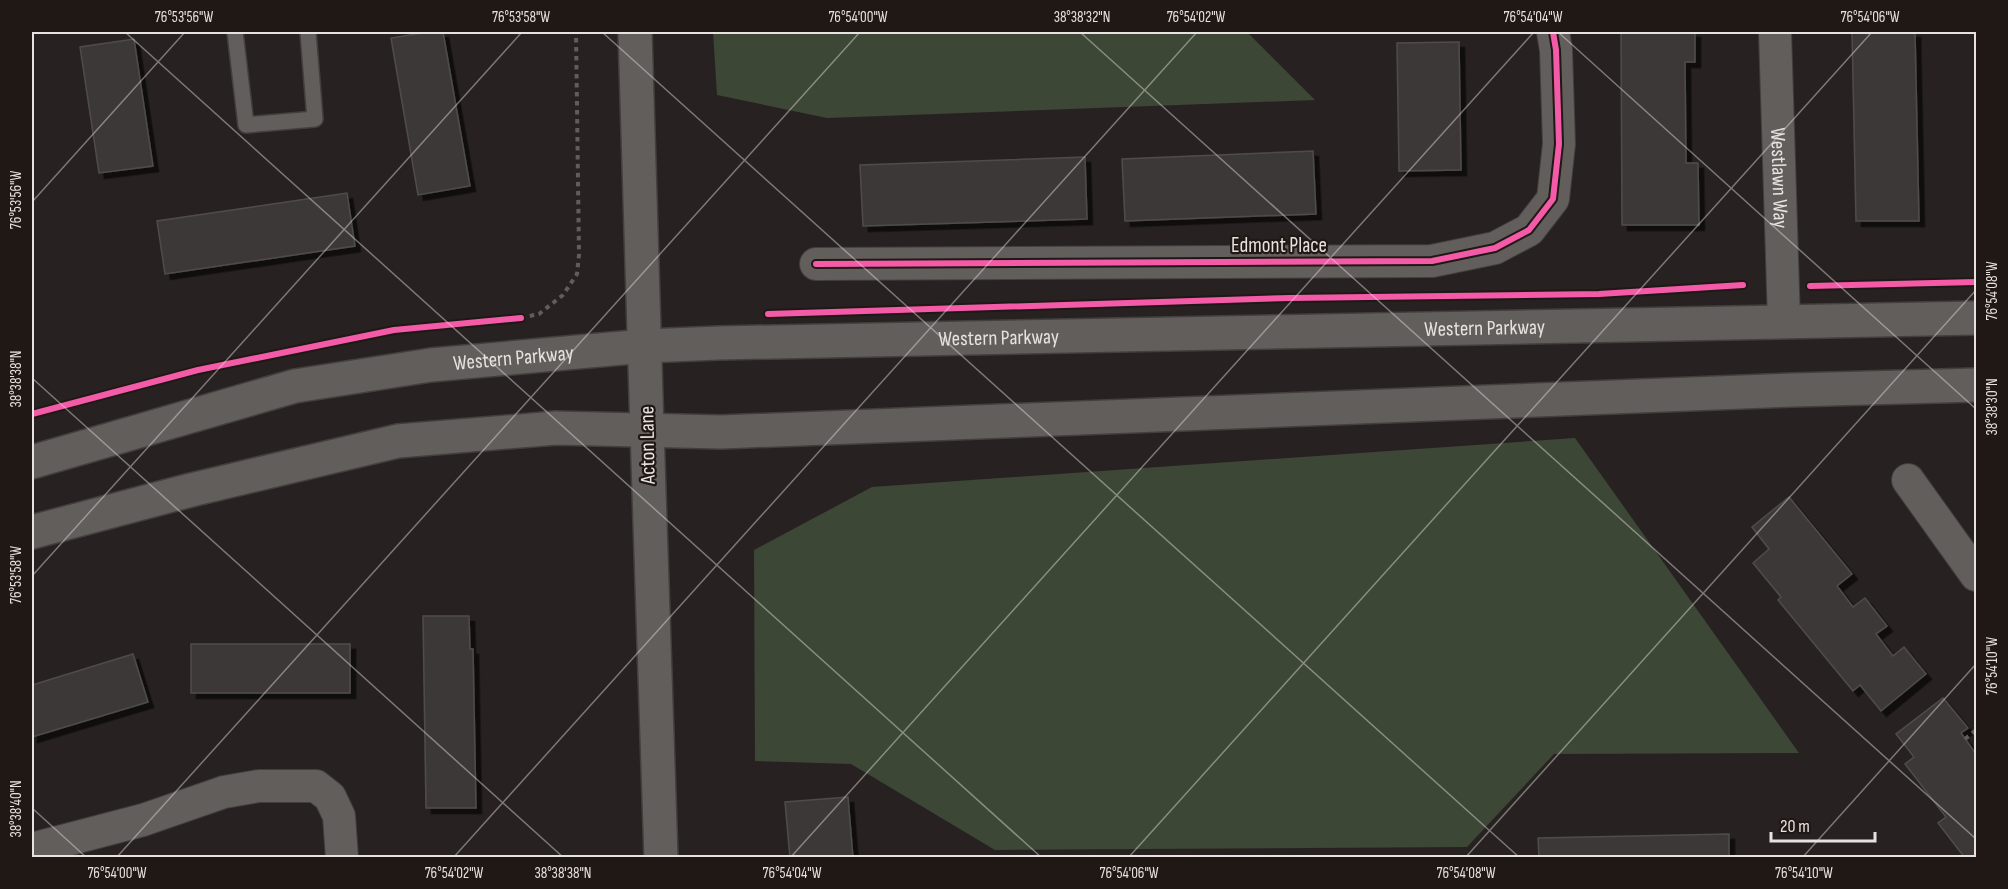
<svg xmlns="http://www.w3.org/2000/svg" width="2008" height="889" font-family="'Sofia Sans Condensed',sans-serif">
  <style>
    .green { fill: #3d4736 }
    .building { fill: #3d3938; stroke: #504c4b; stroke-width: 1.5; filter: url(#shadow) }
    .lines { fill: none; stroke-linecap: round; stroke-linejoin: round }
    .service-casing { stroke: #433f3d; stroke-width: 18 }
    .minor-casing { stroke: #433f3d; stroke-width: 34 }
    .tertiary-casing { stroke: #433f3d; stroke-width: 36 }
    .secondary-casing { stroke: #433f3d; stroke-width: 36 }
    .path { stroke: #605d5b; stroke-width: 4; stroke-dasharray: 4.5 4.5; stroke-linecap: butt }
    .service { stroke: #625e5c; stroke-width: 15 }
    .minor { stroke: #625e5c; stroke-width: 32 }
    .tertiary { stroke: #625e5c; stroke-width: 33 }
    .secondary { stroke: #625e5c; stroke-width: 33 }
    .cycleway-casing { stroke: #201814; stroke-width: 10 }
    .cycleway { stroke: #f35aa7; stroke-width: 6 }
    .ticks { fill: none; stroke: #e7e1df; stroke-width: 1.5; stroke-opacity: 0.45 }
    .labels { text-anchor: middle; stroke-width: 4.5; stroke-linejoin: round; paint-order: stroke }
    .street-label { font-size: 21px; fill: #e7e1df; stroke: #201814 }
    .neatline { fill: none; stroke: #e7e1df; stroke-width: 2 }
    .ticks-label { font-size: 15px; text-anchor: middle; fill: #e7e1df }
  </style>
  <defs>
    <filter id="shadow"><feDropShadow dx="5.5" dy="5.5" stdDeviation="0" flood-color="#0009"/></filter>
  </defs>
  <rect width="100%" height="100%" fill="#272221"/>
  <!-- green -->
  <path class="green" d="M713 32H1247L1315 100 827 118 717 95Z
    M1575 438 1799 753 1554 754 1467 847 995 850 851 764 755 761 754 550 872 487Z"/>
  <!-- building -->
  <path class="building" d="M428 32H443L470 186 418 195 391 38Z
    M1621 32H1695V62H1685L1686 163H1698L1699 225H1622Z
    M1852 32H1915L1919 221H1856Z
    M134 39 153 166 99 173 80 47Z
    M1459 42 1461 170 1399 171 1397 43Z
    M1313 151 1316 214 1125 221 1122 159Z
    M1085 157 1087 219 863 226 860 165Z
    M347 193 355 246 165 274 157 221Z
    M1789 497 1852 574 1837 586 1853 607 1865 598 1887 626 1876 634 1893 656 1904 647 1926 674 1881 711 1860 685 1853 691 1778 600 1781 597 1753 563 1769 549 1752 527Z
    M423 616H469L470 649H473L476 808H426Z
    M191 644H350V693H191Z
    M133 654 148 702 32 737V685Z
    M1943 698 1968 728 1961 733 1976 754V858H1965L1938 823 1946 817 1905 764 1914 757 1896 734Z
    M848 797 853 858H790L785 802Z
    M1729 834V858H1539L1538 838Z"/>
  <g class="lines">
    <defs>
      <path id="service" d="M235 32 246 125 315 119 308 32"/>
      <g id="minor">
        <path id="s1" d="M1775 32 1784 322"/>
        <path d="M816 264 1432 261 1495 248 1529 230 1553 199 1559 144 1556 50 1553 32"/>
        <path d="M1908 480 1976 575"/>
        <path d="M32 849 143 820 224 792 259 786H316L330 797 339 816 342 858"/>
      </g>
      <path id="tertiary" d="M647 430 661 858"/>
      <g id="secondary">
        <path d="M635 32 647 430"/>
        <path id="s2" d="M32 462 295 386 431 365 645 346 719 343 1976 318"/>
        <path d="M32 532 191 490 398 441 556 428 721 432 1793 390 1976 385"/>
      </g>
    </defs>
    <!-- service casing -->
    <use href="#service" class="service-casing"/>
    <!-- minor casing -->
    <use href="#minor" class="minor-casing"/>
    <!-- tertiary casing -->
    <use href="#tertiary" class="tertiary-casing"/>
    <!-- secondary casing -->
    <use href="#secondary" class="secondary-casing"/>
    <!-- path -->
    <path class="path" d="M521 318 539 314 563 295 577 274 579 255 576 32
      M1965 739 1976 730"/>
    <!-- service -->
    <use href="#service" class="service"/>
    <!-- minor -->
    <use href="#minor" class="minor"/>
    <!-- tertiary -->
    <use href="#tertiary" class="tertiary"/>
    <!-- secondary -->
    <use href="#secondary" class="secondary"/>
    <defs>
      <path id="cycleway" d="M816 264 1432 261 1495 248 1529 230 1553 199 1559 144 1556 50 1553 32
        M1810 286 1976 282
        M768 314 1290 298 1599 294 1743 285
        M32 414 198 370 394 330 521 318"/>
    </defs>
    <!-- cycleway casing -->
    <use href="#cycleway" class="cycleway-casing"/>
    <!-- cycleway -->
    <use href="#cycleway" class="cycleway"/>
  </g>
  <!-- ticks -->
  <path class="ticks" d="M125 32 1042 858M602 32 1520 858M1080 32 1976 839M1558 32 1976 409M32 202 185 32M32 378 564 858M32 576 522 32M32 808 87 858M116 858 860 32M453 858 1197 32M790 858 1534 32M1128 858 1872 32M1465 858 1976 290M1802 858 1976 664"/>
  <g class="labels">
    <!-- street labels -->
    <g class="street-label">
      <text dy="7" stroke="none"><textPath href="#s1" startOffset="146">Westlawn Way</textPath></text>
      <text x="1279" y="252">Edmont Place</text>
      <text dy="7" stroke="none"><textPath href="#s2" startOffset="1466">Western Parkway</textPath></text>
      <text dy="7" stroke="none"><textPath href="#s2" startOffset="980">Western Parkway</textPath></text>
      <text dy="7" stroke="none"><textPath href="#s2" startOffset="494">Western Parkway</textPath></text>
      <text transform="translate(647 445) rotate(-91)" y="7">Acton Lane</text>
    </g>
  </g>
  <!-- border -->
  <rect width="2008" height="889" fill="none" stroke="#201814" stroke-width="66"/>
  <!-- scale -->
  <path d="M1771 832v9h104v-9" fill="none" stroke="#e7e1df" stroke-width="3"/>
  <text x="1780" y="832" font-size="18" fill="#e7e1df" stroke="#201814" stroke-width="4.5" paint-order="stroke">20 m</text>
  <rect x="33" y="33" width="1942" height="823" class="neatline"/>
  <g class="ticks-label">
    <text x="184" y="22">76°53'56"W</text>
    <text x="521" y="22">76°53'58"W</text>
    <text x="858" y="22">76°54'00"W</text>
    <text x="1082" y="22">38°38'32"N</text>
    <text x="1196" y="22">76°54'02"W</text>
    <text x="1533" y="22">76°54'04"W</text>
    <text x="1870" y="22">76°54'06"W</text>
    <text transform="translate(16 200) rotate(-90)" y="5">76°53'56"W</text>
    <text transform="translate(1992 291) rotate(-90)" y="5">76°54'08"W</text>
    <text transform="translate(16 379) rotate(-90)" y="5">38°38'38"N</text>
    <text transform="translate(1992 407) rotate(-90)" y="5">38°38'30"N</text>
    <text transform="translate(16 575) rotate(-90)" y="5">76°53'58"W</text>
    <text transform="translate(1992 666) rotate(-90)" y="5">76°54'10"W</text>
    <text transform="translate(16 809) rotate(-90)" y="5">38°38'40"N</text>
    <text x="117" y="878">76°54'00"W</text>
    <text x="454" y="878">76°54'02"W</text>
    <text x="563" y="878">38°38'38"N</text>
    <text x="792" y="878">76°54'04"W</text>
    <text x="1129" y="878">76°54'06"W</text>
    <text x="1466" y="878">76°54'08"W</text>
    <text x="1804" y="878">76°54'10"W</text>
  </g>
</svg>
